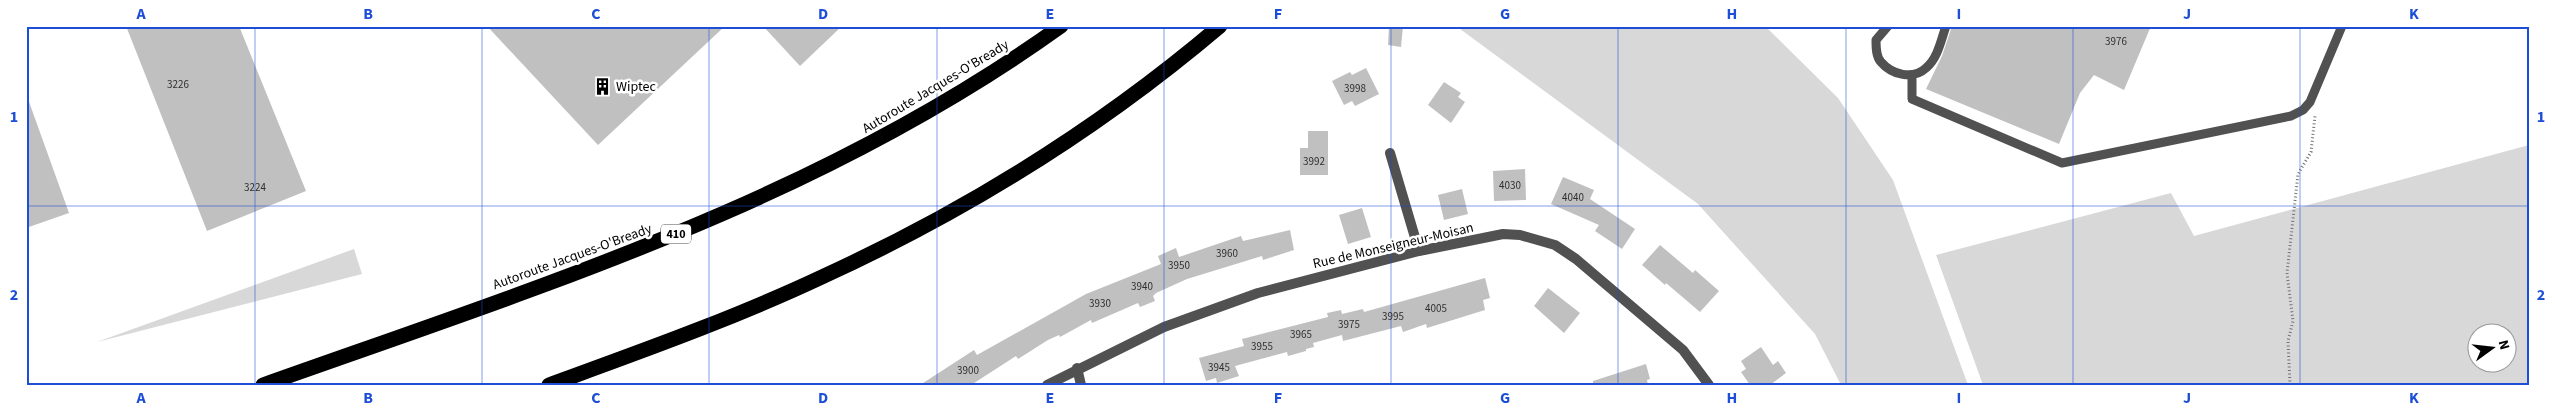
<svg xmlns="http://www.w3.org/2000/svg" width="2555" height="411" font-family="'Source Sans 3',sans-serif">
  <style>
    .green { fill: #d8d8d8; fill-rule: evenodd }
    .building { fill: #c0c0c0 }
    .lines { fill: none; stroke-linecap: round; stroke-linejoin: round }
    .path { stroke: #737373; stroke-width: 3; stroke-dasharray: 1 2.5; stroke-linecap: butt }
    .lane { stroke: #515151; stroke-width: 9 }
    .street { stroke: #515151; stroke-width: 10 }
    .highway { stroke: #000; stroke-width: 15 }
    .grid { fill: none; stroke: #1d4ed8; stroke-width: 1; stroke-opacity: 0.55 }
    .labels { text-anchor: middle; stroke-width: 5; stroke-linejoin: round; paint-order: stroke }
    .number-label { font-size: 11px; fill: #303030 }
    .shield { fill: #fff; stroke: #4c4c4c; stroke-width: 1 }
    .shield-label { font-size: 12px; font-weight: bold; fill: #000 }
    .poi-label { font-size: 14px; fill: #000; stroke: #fff; text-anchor: start }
    .street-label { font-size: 14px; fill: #000; stroke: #fff }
    .neatline { fill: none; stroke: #1d4ed8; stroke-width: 2 }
    .grid-label { font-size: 16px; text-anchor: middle; font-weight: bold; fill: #1d4ed8 }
  </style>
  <rect width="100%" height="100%" fill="#fff"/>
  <!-- green -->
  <path class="green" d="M1456 26H1765L1838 98 1893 180 1968 385H1841L1815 334 1698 204Z
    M2529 145V385H1983L1936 255 2171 193 2194 236ZM2478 334H2508V364H2478Z
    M354 249 362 274 97 342Z"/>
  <!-- building -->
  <path class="building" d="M126 26H239L306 191 207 231Z
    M487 26H725L598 145Z
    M763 26H842L800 66Z
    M1389 26H1403L1401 47 1388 45Z
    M1952 26H2151L2124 90 2094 75 2080 93 2059 144 1926 89 1942 56Z
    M1366 68 1379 94 1355 106 1352 101 1344 105 1332 81 1350 72 1352 75Z
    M1444 82 1461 93 1458 97 1465 102 1451 123 1428 105Z
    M26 99H28L69 213 26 228Z
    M1308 131H1328V175H1300V148H1308Z
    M1525 169 1526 200 1494 201 1493 171Z
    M1563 177 1594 190 1590 199 1635 229 1622 249 1595 231 1599 225 1551 204Z
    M1462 189 1468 214 1444 220 1438 195Z
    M1362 208 1371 237 1348 244 1339 215Z
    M1290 230 1294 250 1263 260 1262 256 1187 279 1156 293 1153 296 1155 301 1140 307 1138 303 1092 323 1091 320 1060 337 1059 335 1048 340 1018 359 1016 356 971 385H920L974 350 977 355 1086 294 1161 264 1158 256 1176 248 1179 257 1241 236 1243 241Z
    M1660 245 1693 273 1695 270 1719 291 1700 312 1666 283 1665 285 1642 265Z
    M1485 278 1490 298 1483 300 1485 310 1427 328 1426 324 1403 332 1401 326 1343 341 1342 335 1313 343 1314 347 1306 349V351L1288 356 1287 352 1235 366 1239 376 1217 383 1216 378 1206 381 1199 358 1244 346 1242 339 1328 317 1327 313 1341 310 1342 314 1363 309 1364 312Z
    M1548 288 1580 313 1564 333 1534 306Z
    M1761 347 1773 365 1778 361 1786 373 1770 385H1750L1741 372 1746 369 1741 361Z
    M1646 364 1650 379 1647 380 1648 385H1593V381Z"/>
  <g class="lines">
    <!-- path -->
    <path class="path" d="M2290 385 2288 341 2293 321 2287 273 2298 174 2311 152 2315 116"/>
    <!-- lane -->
    <path class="lane" d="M1888 26 1876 40C1876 47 1876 57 1881 62 1892 75 1913 80 1926 68 1938 58 1941 40 1946 26
      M1912 76V99L2062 163 2291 116 2303 110 2310 102 2342 26"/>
    <!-- street -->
    <path class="street" d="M1390 153 1419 251
      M1077 368 1081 385
      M1047 385 1164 327 1258 293 1419 251 1503 234 1520 235 1555 245 1576 259 1683 350 1709 385"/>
    <!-- highway -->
    <path class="highway" d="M263 385C541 286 819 200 1061 26
      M549 385C642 351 735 318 824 276 966 211 1101 127 1220 26"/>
  </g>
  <!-- grid -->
  <path class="grid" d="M255 26V385M482 26V385M709 26V385M937 26V385M1164 26V385M1391 26V385M1618 26V385M1846 26V385M2073 26V385M2300 26V385M26 206H2529"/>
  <!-- icons -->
  <defs>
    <symbol id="building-bare" viewBox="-9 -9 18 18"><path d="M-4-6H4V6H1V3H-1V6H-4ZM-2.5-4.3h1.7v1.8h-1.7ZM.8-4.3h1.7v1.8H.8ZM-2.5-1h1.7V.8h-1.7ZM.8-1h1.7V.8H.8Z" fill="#000" stroke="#fff" stroke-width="2.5" paint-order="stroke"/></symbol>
  </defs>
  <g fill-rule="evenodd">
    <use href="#building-bare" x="590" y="74" width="25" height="25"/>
  </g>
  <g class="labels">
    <!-- number labels -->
    <g class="number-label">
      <text x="2116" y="45">3976</text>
      <text x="178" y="88">3226</text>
      <text x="1355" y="92">3998</text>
      <text x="1314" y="165">3992</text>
      <text x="1510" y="189">4030</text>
      <text x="255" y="191">3224</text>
      <text x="1573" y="201">4040</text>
      <text x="1227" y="257">3960</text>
      <text x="1179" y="269">3950</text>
      <text x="1142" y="290">3940</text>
      <text x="1100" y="307">3930</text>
      <text x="1436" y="312">4005</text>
      <text x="1393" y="320">3995</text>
      <text x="1349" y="328">3975</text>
      <text x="1301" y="338">3965</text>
      <text x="1262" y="350">3955</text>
      <text x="1219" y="371">3945</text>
      <text x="968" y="374">3900</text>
    </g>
    <!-- shield labels -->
    <rect class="shield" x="661" y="224.5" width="30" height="19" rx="4"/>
    <g class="shield-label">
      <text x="676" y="238">410</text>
    </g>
    <!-- poi labels -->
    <g class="poi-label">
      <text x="616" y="91">Wiptec</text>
    </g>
    <!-- street labels -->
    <g class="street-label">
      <text transform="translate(935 86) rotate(-31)" y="5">Autoroute Jacques-O'Bready</text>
      <text transform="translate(1393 245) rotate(-13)" y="5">Rue de Monseigneur-Moisan</text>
      <text transform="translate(572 256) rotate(-20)" y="5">Autoroute Jacques-O'Bready</text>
    </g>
  </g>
  <!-- border -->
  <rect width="2555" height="411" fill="none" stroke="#ffffff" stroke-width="55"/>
  <!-- north arrow -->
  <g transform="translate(2492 348) rotate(75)"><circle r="24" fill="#ffffff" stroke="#999999"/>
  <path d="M0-4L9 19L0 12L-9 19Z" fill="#000000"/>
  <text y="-8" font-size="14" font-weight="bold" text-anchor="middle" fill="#000000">N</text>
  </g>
  <rect x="28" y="28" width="2500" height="356" class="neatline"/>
  <g class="grid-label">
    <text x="141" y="19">A</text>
    <text x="368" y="19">B</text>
    <text x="596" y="19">C</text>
    <text x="823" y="19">D</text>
    <text x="1050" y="19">E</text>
    <text x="1278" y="19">F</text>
    <text x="1505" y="19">G</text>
    <text x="1732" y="19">H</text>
    <text x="1959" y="19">I</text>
    <text x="2187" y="19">J</text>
    <text x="2414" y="19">K</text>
    <text x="14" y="122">1</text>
    <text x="2541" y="122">1</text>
    <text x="14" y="300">2</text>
    <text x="2541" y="300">2</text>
    <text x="141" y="403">A</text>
    <text x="368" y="403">B</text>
    <text x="596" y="403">C</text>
    <text x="823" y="403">D</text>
    <text x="1050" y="403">E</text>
    <text x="1278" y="403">F</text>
    <text x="1505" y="403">G</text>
    <text x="1732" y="403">H</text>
    <text x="1959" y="403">I</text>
    <text x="2187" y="403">J</text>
    <text x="2414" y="403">K</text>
  </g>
</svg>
